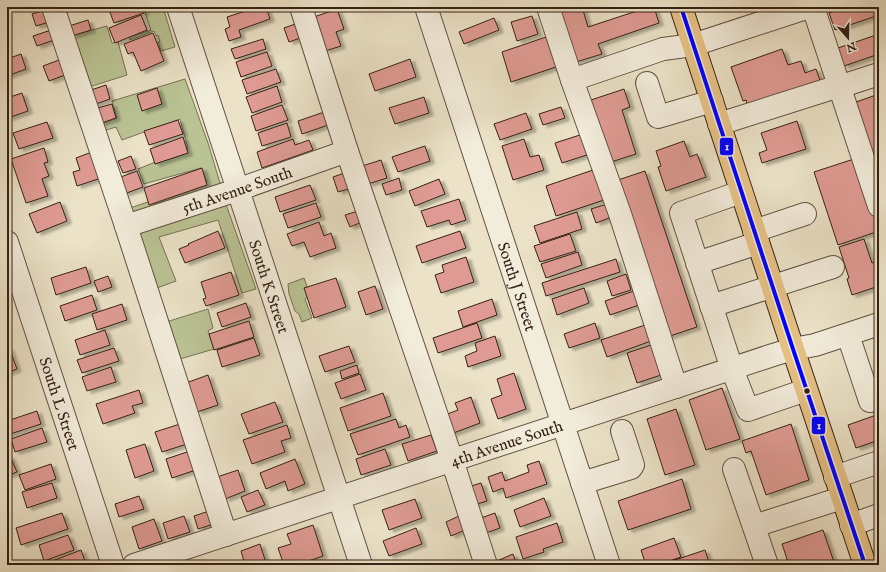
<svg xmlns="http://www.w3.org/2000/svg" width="886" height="572" font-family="'IM FELL English',serif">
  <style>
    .green { fill: #bac394; stroke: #787254 }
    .building { fill: #df9b93; stroke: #362115; filter: url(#shadow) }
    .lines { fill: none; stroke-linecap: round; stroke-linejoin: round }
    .minor-casing { stroke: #635142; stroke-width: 24 }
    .major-casing { stroke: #362115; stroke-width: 24 }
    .minor { stroke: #f2ecdb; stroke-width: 22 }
    .major { stroke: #e6c184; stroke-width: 22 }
    .bus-1-casing { stroke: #f2ecdb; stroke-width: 7 }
    .bus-1 { stroke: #00f; stroke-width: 4 }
    .bus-dot { fill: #362115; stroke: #f2ecdb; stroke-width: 1.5 }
    .labels { text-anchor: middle; stroke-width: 3; stroke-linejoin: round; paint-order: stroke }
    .street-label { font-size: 16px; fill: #362115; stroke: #f2ecdb }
    .line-badge { stroke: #f2ecdb; stroke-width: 1.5 }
    .badge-label { font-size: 11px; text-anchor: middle; font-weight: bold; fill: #fff }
  </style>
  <defs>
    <filter id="shadow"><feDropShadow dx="4.5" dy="2.5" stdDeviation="1" flood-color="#0004"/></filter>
  </defs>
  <rect width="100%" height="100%" fill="#ebe2c7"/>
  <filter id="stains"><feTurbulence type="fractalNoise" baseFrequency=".005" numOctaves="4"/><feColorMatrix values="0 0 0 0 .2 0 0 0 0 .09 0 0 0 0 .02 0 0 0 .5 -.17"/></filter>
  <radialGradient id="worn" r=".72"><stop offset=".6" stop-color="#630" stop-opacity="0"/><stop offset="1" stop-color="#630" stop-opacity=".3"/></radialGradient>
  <!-- green -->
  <path class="green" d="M49 7H59L69 36 107 26 112 43 118 42 127 75 86 88 127 209 207 182 201 168 144 184 138 169 188 149 180 119 122 140 116 127 103 131 100 124 117 118 112 101 185 79 208 143 223 193 213 198 131 221 134 228 223 196 256 289 242 293 218 220 159 237 176 281 154 289 231 518 218 523Z
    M143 7H163L175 47 161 51 158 42H160L158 35 156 36 154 31 130 40 129 37 151 30Z
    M304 278 310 295 305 299 312 318 302 322 299 314 295 311 289 294 288 284Z
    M208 309 213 328 208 331 214 349 180 359 166 322Z"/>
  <!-- building -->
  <path class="building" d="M108 7H142L144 13 114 23Z
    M252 7H266L270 19 239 30 241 37 229 41 225 29 230 27 227 17 252 9Z
    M557 7H582L588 27 649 7H654L659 23 598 44 602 54 576 62Z
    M846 7H879V15L835 30 829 13Z
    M337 9 344 29 336 32 341 46 325 51 314 17Z
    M45 10 49 22 36 26 32 14Z
    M141 15 147 30 115 43 109 28Z
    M532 16 538 34 517 41 511 22Z
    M494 18 499 30 464 44 459 32Z
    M88 20 91 30 72 36 69 26Z
    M298 23 303 37 289 42 284 28Z
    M51 30 54 40 37 46 33 36Z
    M153 33 164 61 141 71 133 52 128 54 124 44Z
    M879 34V54L844 66 838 48Z
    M546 37 556 67 511 82 502 52Z
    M263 39 266 49 235 59 231 49Z
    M782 49 788 65 801 61 805 73 816 69 822 86 749 111 746 100 743 101 731 67Z
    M267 52 272 66 241 77 236 62Z
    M21 54 26 69 7 76V59Z
    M410 59 416 77 375 91 369 74Z
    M59 60 65 75 49 81 43 66Z
    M276 69 281 82 247 94 242 80Z
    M106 85 110 99 93 105 88 91Z
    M277 86 282 102 252 113 246 97Z
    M157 88 162 104 142 111 137 95Z
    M624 89 630 107 622 110 636 154 608 163 588 101Z
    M22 93 28 111 8 118 7 98Z
    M879 94V171L856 102Z
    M424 97 429 113 395 124 389 108Z
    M112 104 116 118 99 124 94 109Z
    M282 105 288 120 256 131 251 116Z
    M561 107 565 118 543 125 539 114Z
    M330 110 334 123 302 134 298 121Z
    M526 113 532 129 500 140 494 124Z
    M178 120 183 134 149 145 144 131Z
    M797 121 806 149 762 163 759 153 767 150 761 133Z
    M47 122 53 138 19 149 13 133Z
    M287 123 291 137 262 146 258 133Z
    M586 133 593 153 562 163 555 143Z
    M183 137 188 153 155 164 150 149Z
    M293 139 295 145 309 140 313 150 262 168 257 152Z
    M524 139 530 157 539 155 544 170 513 180 502 146Z
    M684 141 690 157 697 154 706 177 666 191 658 167 661 166 656 151Z
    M425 146 430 161 398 172 392 157Z
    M44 148 48 162 44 163 49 176 42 179 48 196 26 203 11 159Z
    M92 152 101 178 77 186 73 172 80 170 76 158Z
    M131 156 136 169 123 173 118 161Z
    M857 158 879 226V231L838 245 814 172Z
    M381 160 387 178 368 184 362 166Z
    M202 168 207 185 149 205 144 188Z
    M596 169 607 199 556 216 546 186Z
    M137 171 143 187 124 194 118 178Z
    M350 171 355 187 338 192 333 177Z
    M645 171 697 327 667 337 615 181Z
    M399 178 402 190 386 195 382 184Z
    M439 179 445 194 415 206 409 191Z
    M310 185 316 200 280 212 275 197Z
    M459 199 466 220 451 225 449 220 427 227 421 211Z
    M60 202 67 221 37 233 29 214Z
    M316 203 321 217 288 228 283 214Z
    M607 204 612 217 596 223 591 209Z
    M358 211 362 222 350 227 345 215Z
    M577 212 582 229 540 243 534 226Z
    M319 222 324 236 331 233 336 248 310 257 304 242 292 246 287 234Z
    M218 231 225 248 185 263 179 249 189 245 188 244Z
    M460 231 466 248 422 263 416 246Z
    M570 234 576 251 540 262 534 246Z
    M864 239 872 263 879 261V286L852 295 847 279 849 278 839 247Z
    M578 252 582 265 546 278 541 264Z
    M466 257 474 282 441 293 435 275 444 272 442 265Z
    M616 259 620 272 546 296 542 283Z
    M86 267 91 283 56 295 51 278Z
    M231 272 239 295 206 306 203 299 206 298 201 282Z
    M626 274 631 290 612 296 607 281Z
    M108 276 112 287 98 292 94 281Z
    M336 278 346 307 314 318 304 288Z
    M375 286 383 309 366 315 358 292Z
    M584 288 589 303 557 315 552 299Z
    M634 291 639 305 610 315 605 301Z
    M92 295 97 310 65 321 60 306Z
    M492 299 497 315 463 327 458 311Z
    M246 303 251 317 222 327 217 313Z
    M122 304 127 320 97 330 92 314Z
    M249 321 254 337 214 350 209 334Z
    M477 323 482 338 438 353 433 338Z
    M595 323 600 338 569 348 564 334Z
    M645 325 651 341 607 357 601 340Z
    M105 330 110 345 80 355 75 340Z
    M495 336 501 356 468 367 465 356 477 351 475 343Z
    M254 338 260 355 222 367 217 350Z
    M654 344 664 374 637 383 627 353Z
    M349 346 355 362 325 372 319 356Z
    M9 348 17 369 7 373V349Z
    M114 348 119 361 82 373 77 360Z
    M357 365 359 373 342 379 340 371Z
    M111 367 116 382 87 391 82 377Z
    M514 373 526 409 498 419 491 399 502 395 497 379Z
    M360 374 366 390 341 399 335 383Z
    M208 375 218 405 197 412 186 383Z
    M722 388 740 439 706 450 689 400Z
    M139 390 143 403 132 406 135 413 103 424 96 404Z
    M383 393 391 416 348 431 340 408Z
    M471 397 480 423 451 434 445 415 458 410 455 403Z
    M275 402 283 422 249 434 241 414Z
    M676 409 695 465 665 475 647 419Z
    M37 411 41 424 7 435V421Z
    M879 414V440L856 448 848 425Z
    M396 419 399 428 406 425 410 437 358 455 350 434Z
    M180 424 187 444 162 452 155 432Z
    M791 424 809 480 766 495 751 451 746 453 742 441Z
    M287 425 291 438 281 441 285 452 252 464 243 440Z
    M42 428 47 442 15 452 11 439Z
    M431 435 437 451 408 461 402 444Z
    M145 444 154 471 135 478 126 450Z
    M385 449 391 465 361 475 356 459Z
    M190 451 196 470 172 478 166 459Z
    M10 456 17 472 7 476V457Z
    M295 459 305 484 288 491 285 481 266 489 260 473Z
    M539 461 547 484 506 498 503 488 493 492 488 477 502 472 505 481 529 472 527 465Z
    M51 464 56 479 25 490 19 475Z
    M238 470 245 491 225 499 217 477Z
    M682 479 691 509 628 530 618 501Z
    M52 483 57 498 27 508 22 492Z
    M481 483 487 501 474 505 468 487Z
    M258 490 265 505 247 512 241 497Z
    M139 496 144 509 119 517 115 504Z
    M544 498 551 516 520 527 514 510Z
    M415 499 422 518 389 530 382 510Z
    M212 510 217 523 198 529 194 516Z
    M62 513 68 529 21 545 16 528Z
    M495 513 500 528 486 533 481 518Z
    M184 516 190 532 168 539 163 523Z
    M459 516 465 530 451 536 446 522Z
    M154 519 162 541 139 549 132 527Z
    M557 523 563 542 543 549 544 552 523 559 516 537Z
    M313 525 323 556 297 565H284L278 548 291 544 287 534Z
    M416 528 422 544 389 556 383 541Z
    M823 530 835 565H789L782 544Z
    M68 535 74 550 44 561 39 545Z
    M674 538 681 557 657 565H646L641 550Z
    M260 544 266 563 260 565H245L241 551Z
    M81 550 86 564 84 565H42Z
    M705 550 710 565H660Z
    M513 554 517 565H490V564Z"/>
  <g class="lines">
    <defs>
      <g id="minor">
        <path d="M53 7 126 226 226 535"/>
        <path id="s1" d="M178 7 361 565"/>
        <path d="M301 7 347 151 452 460 486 565"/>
        <path id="s2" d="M426 7 609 565"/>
        <path d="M548 7 572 80 620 214 676 387"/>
        <path d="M813 7 879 206"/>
        <path d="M572 80 663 49 693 45 809 7"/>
        <path d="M647 83 658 117 712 101"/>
        <path d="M848 84 879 74"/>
        <path d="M719 124 839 86"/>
        <path d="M741 192 681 213 732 369 748 410 806 390"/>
        <path id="s3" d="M126 226 234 191 347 151"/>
        <path d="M754 231 805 214"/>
        <path id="s4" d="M7 242 113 565"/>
        <path d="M697 263 758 243"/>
        <path d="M711 306 833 267"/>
        <path d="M848 335 870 401"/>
        <path d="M734 469 767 565"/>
        <path d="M835 477 879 462"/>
        <path d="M582 483 631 468 633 465 622 431"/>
        <path d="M851 525 879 515"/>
        <path d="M754 526 842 498"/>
        <path id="s5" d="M134 565 773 355 793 349 815 345 879 324"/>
      </g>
      <path id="major" d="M681 7 793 349 865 565"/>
    </defs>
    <!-- minor casing -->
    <use href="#minor" class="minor-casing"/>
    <!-- major casing -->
    <use href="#major" class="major-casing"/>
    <!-- minor -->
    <use href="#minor" class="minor"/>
    <!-- major -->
    <use href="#major" class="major"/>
    <defs>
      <path id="bus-1" d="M681 7 793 349 865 565"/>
    </defs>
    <!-- bus-1 casing -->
    <use href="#bus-1" class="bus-1-casing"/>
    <!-- bus-1 -->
    <use href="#bus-1" class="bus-1"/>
  </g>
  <!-- markers -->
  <circle class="bus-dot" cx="807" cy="391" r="3.5"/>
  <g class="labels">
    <!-- street labels -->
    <g class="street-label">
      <text dy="6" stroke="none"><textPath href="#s3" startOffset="117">5th Avenue South</textPath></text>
      <text dy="6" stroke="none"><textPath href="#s1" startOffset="294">South K Street</textPath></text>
      <text dy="6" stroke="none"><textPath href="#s2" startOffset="294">South J Street</textPath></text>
      <text dy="6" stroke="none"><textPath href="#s4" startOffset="170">South L Street</textPath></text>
      <text dy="6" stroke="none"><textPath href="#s5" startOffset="392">4th Avenue South</textPath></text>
    </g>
  </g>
  <g class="line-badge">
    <rect x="719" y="137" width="15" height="19" rx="4" fill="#00f"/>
    <rect x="811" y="416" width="15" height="19" rx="4" fill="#00f"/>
  </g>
  <g class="badge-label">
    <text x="727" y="150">1</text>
    <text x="819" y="429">1</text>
  </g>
  <!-- margin -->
  <rect width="886" height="572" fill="none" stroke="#ebe2c7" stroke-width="24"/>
  <rect x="8" y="8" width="870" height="556" fill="none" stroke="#362115" stroke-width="2"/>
  <rect x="12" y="12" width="862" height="548" fill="none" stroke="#362115"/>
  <!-- north arrow -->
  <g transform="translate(848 38) rotate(160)" stroke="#f2ecdb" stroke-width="3" paint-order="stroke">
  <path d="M0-3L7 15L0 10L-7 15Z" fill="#362115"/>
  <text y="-6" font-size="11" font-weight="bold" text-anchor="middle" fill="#362115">N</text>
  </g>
  <rect width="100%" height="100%" filter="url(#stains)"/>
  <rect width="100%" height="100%" fill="url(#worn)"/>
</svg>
